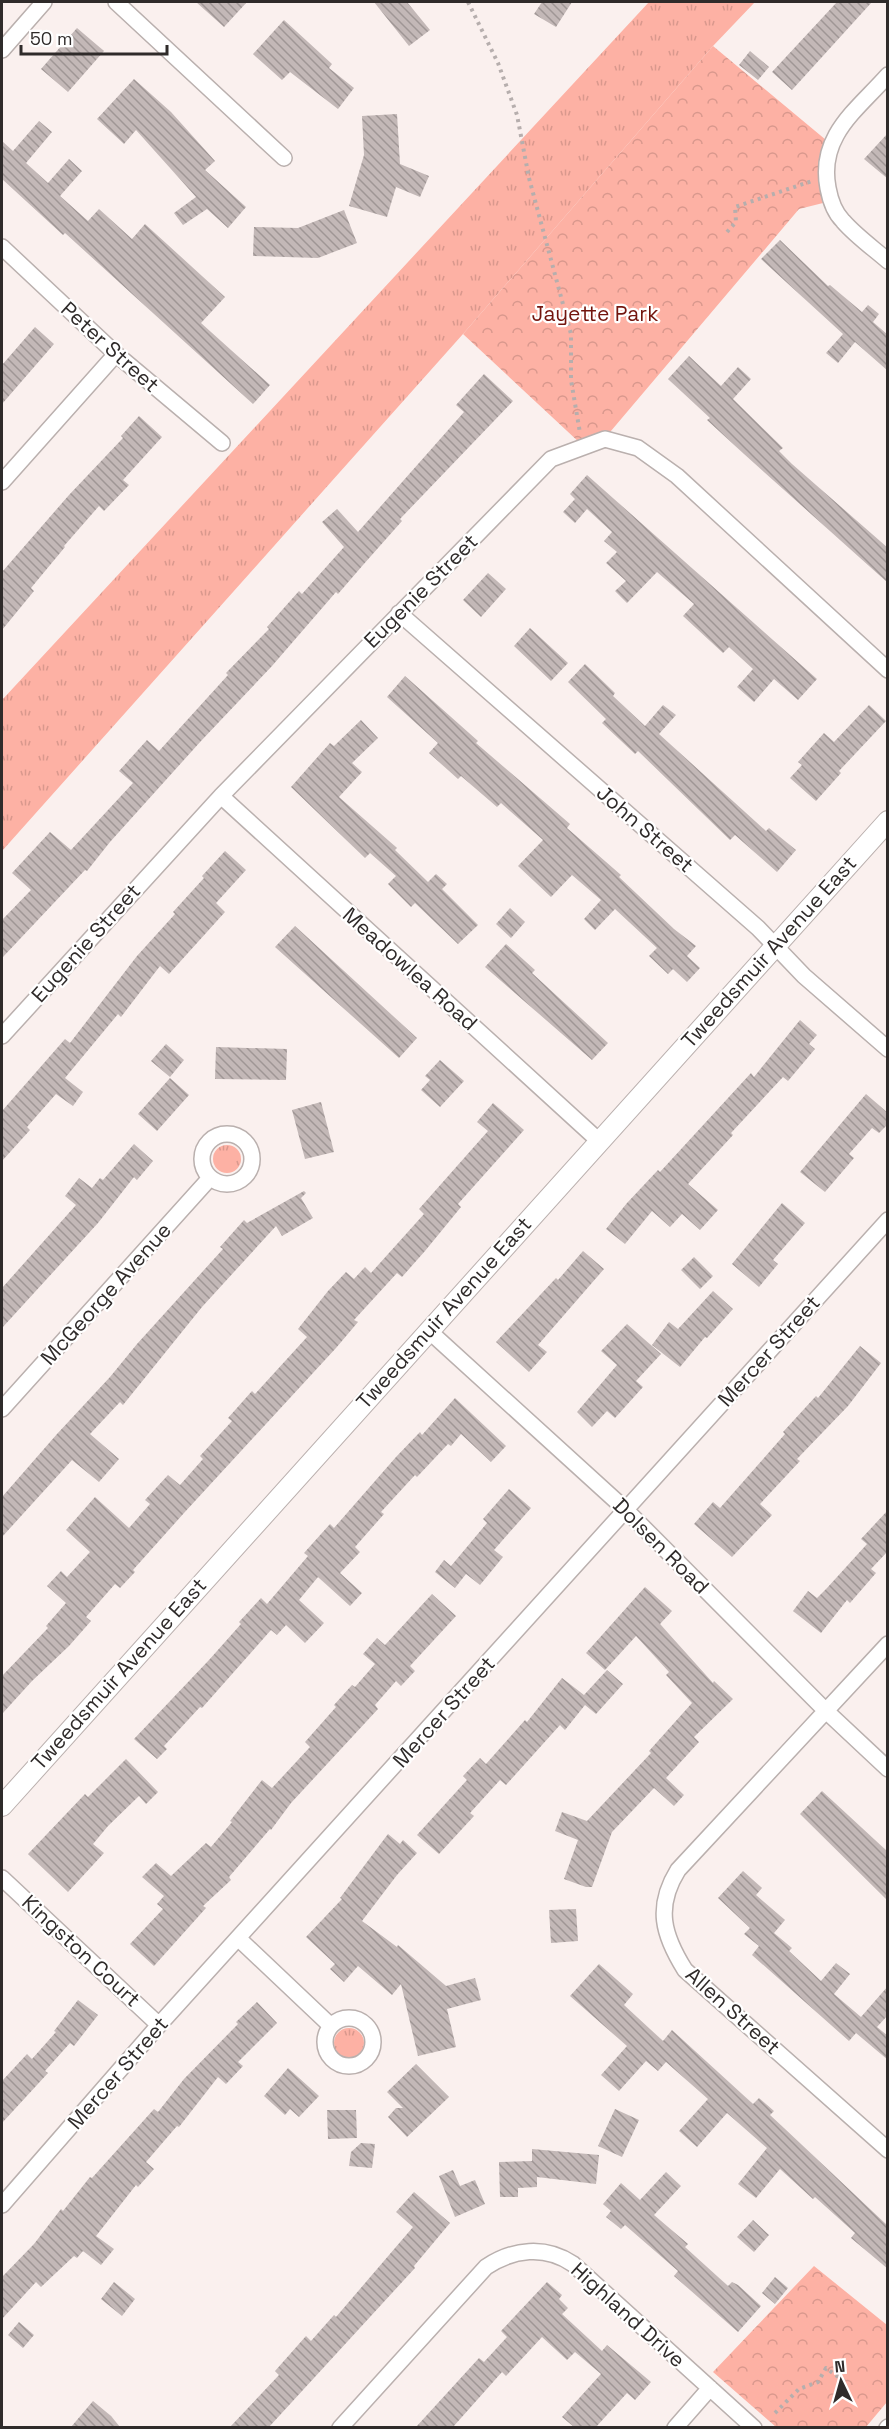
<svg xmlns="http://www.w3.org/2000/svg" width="889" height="2429" font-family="'Space Grotesk',sans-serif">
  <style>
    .grass { fill: url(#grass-tufts) }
    .park { fill: url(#park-crowns) }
    .building { fill: url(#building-back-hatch) }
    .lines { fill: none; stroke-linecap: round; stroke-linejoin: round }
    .minor-casing { stroke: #bab0ae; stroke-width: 18 }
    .tertiary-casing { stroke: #bab0ae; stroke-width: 22 }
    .path { stroke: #b6aead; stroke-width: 4; stroke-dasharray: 3 4.5; stroke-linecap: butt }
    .minor { stroke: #fff; stroke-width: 15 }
    .tertiary { stroke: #fff; stroke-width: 20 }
    .labels { text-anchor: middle; stroke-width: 4.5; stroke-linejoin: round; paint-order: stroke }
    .park-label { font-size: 21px; fill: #73150e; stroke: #fff }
    .street-label { font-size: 21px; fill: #2f2b2a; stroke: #fff }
  </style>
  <defs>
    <pattern id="grass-tufts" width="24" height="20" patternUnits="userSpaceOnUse" patternTransform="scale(1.5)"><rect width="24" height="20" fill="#fdb1a4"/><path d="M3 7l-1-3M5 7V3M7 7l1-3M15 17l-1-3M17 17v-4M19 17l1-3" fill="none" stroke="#d9988d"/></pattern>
    <pattern id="park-crowns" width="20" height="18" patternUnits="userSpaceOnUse" patternTransform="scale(1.5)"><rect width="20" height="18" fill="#fdb1a4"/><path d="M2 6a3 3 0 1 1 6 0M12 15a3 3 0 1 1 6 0" fill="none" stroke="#d9988d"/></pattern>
    <pattern id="building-back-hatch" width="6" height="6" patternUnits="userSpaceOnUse" patternTransform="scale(1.5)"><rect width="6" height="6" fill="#c3b8b7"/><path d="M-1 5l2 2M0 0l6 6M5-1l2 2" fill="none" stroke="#9f9695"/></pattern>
  </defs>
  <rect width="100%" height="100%" fill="#faf0ee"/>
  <!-- grass -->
  <path class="grass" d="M649 2H755L713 46 463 334 2 851V700Z
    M213 1159a14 14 0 1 1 28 0a14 14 0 1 1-28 0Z
    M334 2043a15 15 0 1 1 30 0a15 15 0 1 1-30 0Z"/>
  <!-- park -->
  <path class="park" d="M713 46 832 145 835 200 799 209 605 438 581 444 463 334Z
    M814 2266 887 2325V2402L866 2427H776L713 2372Z"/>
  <!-- building -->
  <path class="building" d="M196 2H247L224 27Z
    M374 2H407L430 30 409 46Z
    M542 2H572L556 27 534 14Z
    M837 2H872L792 90 772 72Z
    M284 20 332 64 329 68 354 88 338 109 290 72 282 80 253 54Z
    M77 28 104 51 68 92 41 69Z
    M750 51 769 67 758 80 739 65Z
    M134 79 171 112 215 161 205 170 246 207 228 228 207 209 183 225 174 213 196 197 136 130 124 144 97 119Z
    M397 114 400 164 429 176 420 197 396 187 387 217 349 206 364 155 362 116Z
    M39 121 52 132 26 163 48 183 69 159 82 171 60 196 88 221 99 209 132 239 145 224 225 297 201 323 270 385 253 404 65 233 63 235 2 179V141L13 151Z
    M888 133V179L864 159Z
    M344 210 357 243 318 258 253 256 254 227 298 228Z
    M780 240 828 286 830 285 862 312 868 305 879 314 873 322 888 335V371L855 342 838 363 826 353 843 334 761 259Z
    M35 327 54 344 2 404V365Z
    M689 356 721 386 738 367 751 379 733 399 783 448 779 451 792 464 888 548V583L744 454 707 420 710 418 668 379Z
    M484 374 513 401 400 519 402 521 363 565 338 594 336 592 272 666 201 741 110 842 87 871 85 870 2 958V920L31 890 12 873 50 832 71 850 133 783 119 771 147 740 159 751 228 675 226 673 269 629 267 627 299 591 302 594 344 547 322 522 337 509 358 532 464 412 456 405Z
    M139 416 162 437 123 480 129 485 104 511 99 506 64 546 65 547 31 588 34 591 2 630V572L69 495 123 438 121 436Z
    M587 475 817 679 798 700 774 679 754 702 737 687 753 669 729 647 723 653 683 616 694 604 657 572 627 603 615 591 626 581 606 563 617 552 604 541 612 532 587 509 575 523 563 512 575 499 570 494Z
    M488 573 506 589 481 617 463 600Z
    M530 628 568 663 551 681 514 646Z
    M585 664 615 693 613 696 645 726 663 705 676 715 659 734 766 831 769 828 796 850 777 872 735 835 730 840 638 751 635 754 602 723 606 719 568 682Z
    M405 676 478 741 476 743 570 824 567 828 621 875 619 877 674 929 696 946 687 956 700 968 687 982 673 969 668 974 649 956 657 948 615 909 595 930 584 919 601 900 572 875 551 897 518 866 543 840 501 803 497 807 461 776 458 779 429 753 438 743 387 697Z
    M869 705 886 721 839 771 841 773 816 801 790 778 802 765 798 762 824 733 834 742Z
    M361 720 378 738 352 763 362 772 339 797 397 848 395 850 428 882 436 874 447 884 442 889 478 925 458 944 415 903 411 907 388 884 396 876 370 853 365 858 291 787 330 743 334 746Z
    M225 851 246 870 216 903 225 912 169 974 160 966 121 1017 118 1014 65 1078 83 1092 73 1106 56 1094 27 1127 30 1130 2 1161V1111L65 1039 70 1043 137 956 175 914 173 912 204 878 202 876Z
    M510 908 525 922 511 938 496 924Z
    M295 926 417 1038 399 1058 275 947Z
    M506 944 535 970 532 973 608 1043 592 1060 485 967Z
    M800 1020 817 1035 809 1044 815 1049 788 1081 783 1077 731 1133 733 1135 688 1184 718 1210 700 1230 682 1214 670 1227 652 1211 625 1244 606 1229 627 1203 658 1170 660 1172 751 1073 754 1077Z
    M166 1044 184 1060 170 1077 151 1061Z
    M216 1047 287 1049 286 1080 215 1079Z
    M440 1060 464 1081 440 1107 421 1090 430 1080 425 1076Z
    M170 1078 189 1095 157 1131 138 1114Z
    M866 1094 888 1113V1124L879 1133 872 1128 849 1154 854 1158 825 1192 800 1172Z
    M321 1102 334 1152 305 1159 292 1110Z
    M493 1103 524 1130 458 1204 461 1207 425 1251 402 1277 397 1273 354 1320 358 1322 336 1348 184 1513 133 1570 135 1572 120 1588 115 1584 86 1617 91 1621 69 1646 32 1681 2 1714V1676L48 1628 46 1626 66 1603 47 1586 61 1571 67 1577 90 1552 66 1530 95 1497 129 1528 150 1504 145 1500 168 1475 180 1485 203 1459 200 1456 232 1421 228 1418 252 1391 255 1394 307 1337 298 1329 328 1291 346 1272 354 1279 365 1267 371 1273 424 1214 419 1209 488 1131 477 1122Z
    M134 1144 153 1161 137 1180 134 1177 98 1223 2 1328V1288L76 1205 65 1196 79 1178 92 1188 100 1178 103 1180Z
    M304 1191 306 1193 301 1198 313 1218 282 1236 276 1226 202 1307 123 1405 120 1402 90 1434 119 1459 99 1482 72 1460 2 1537V1497L57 1434 110 1377 137 1344 223 1249 220 1247 244 1220 247 1223Z
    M782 1203 805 1223 773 1260 778 1264 759 1287 732 1264Z
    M583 1251 604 1269 538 1345 547 1352 529 1372 496 1342 556 1278 558 1280Z
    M694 1257 713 1276 700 1289 681 1270Z
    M713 1291 733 1309 707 1338 705 1337 680 1367 652 1345 669 1322 678 1329Z
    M627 1324 661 1354 636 1381 643 1387 615 1418 607 1411 592 1427 577 1412 617 1365 601 1351Z
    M860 1346 881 1363 848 1406 797 1459 800 1461 760 1504 772 1515 732 1557 694 1524 713 1502 720 1508 785 1434 783 1432 816 1396 818 1398Z
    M455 1398 506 1446 491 1462 461 1434 451 1446 448 1444 417 1477 415 1475 381 1512 384 1514 355 1547 360 1552 340 1573 362 1593 350 1606 318 1577 299 1600 324 1623 305 1643 286 1625 277 1635 271 1630 202 1708 200 1707 164 1746 167 1749 157 1759 134 1739 209 1660 241 1624 239 1622 261 1598 267 1604 308 1556 304 1553 330 1524 334 1528 396 1457 420 1432 422 1435Z
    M509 1489 531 1508 494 1550 503 1557 480 1585 466 1574 455 1588 435 1572 444 1560 451 1566 487 1523 483 1519Z
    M888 1510V1551L871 1569 876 1573 850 1603 847 1600 821 1633 793 1611 808 1591 817 1598 827 1588 867 1544 861 1539Z
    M645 1587 672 1611 660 1624 713 1683 714 1681 733 1699 694 1737 699 1742 666 1778 684 1795 674 1806 654 1788 612 1832 592 1887H586L564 1879 578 1840 555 1831 562 1812 587 1821 651 1753 649 1751 692 1703 666 1675 669 1672 636 1636 605 1670 586 1653Z
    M432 1594 456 1616 410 1666 415 1671 401 1686 396 1681 375 1705 378 1709 291 1803 271 1830 270 1829 229 1877 231 1880 203 1906 206 1908 154 1966 130 1944 163 1909 157 1904 164 1896 142 1877 156 1863 171 1876 206 1843 211 1847 232 1822 230 1821 262 1780 272 1788 310 1747 305 1742 336 1707 334 1705 352 1685 355 1687 375 1664 363 1654 377 1638 385 1645Z
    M607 1670 623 1684 596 1714 585 1705 565 1730 560 1725 506 1785 500 1780 470 1813 474 1816 439 1854 417 1835 467 1780 463 1776 480 1758 486 1764 525 1720 527 1722 562 1678 584 1695Z
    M126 1759 158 1792 146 1804 139 1796 108 1826 93 1844 104 1853 68 1892 28 1854 85 1794 88 1797Z
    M822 1791 888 1852V1901L800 1814Z
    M388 1834 400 1844 403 1840 417 1853 397 1875 362 1921 397 1947 398 1945 446 1986 475 1978 481 2000 447 2009 456 2047 418 2056 401 1984 392 1995 358 1966 344 1982 330 1969 335 1964 306 1937 342 1899 340 1898Z
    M743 1871 762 1888 756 1895 785 1920 774 1933 792 1948 789 1951 821 1981 836 1963 850 1974 834 1994 861 2017 888 1986V2015L877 2027 888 2036V2060L856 2033 849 2041 752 1955 759 1946 744 1934 750 1928 718 1898Z
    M576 1909 578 1941 551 1943 549 1910Z
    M599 1964 633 1994 624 2005 663 2041 672 2030 753 2104 759 2098 774 2111 770 2115 784 2128 888 2226V2269L851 2238 855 2233 815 2197 813 2199 780 2169 756 2198 738 2184 767 2148 727 2113 697 2147 679 2131 708 2099 666 2062 658 2071 646 2061 619 2091 601 2075 627 2046 570 1996Z
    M78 2000 98 2015 74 2046 70 2043 45 2071 48 2073 2 2123V2081L27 2054 32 2059 56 2032 54 2031Z
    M257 2002 277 2023 238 2062 243 2066 226 2084 218 2077 179 2127 177 2126 146 2162 154 2169 138 2187 136 2185 96 2236 114 2249 101 2265 83 2251 77 2258 74 2256 41 2287 36 2282 2 2319V2277L34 2244 61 2209 63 2211 90 2177 92 2178 154 2109 158 2112 184 2079 238 2024 236 2022Z
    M416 2064 449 2097 407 2137 388 2117 396 2108H403L387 2092Z
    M288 2068 319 2096 299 2117 290 2109 285 2115 264 2096Z
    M615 2109 639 2120 622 2157 598 2146Z
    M327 2110H356L357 2138 328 2139Z
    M361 2143 375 2144 372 2168 349 2166 351 2152Z
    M532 2149 599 2155 596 2184 537 2177V2187L518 2188V2197H500L499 2162 532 2161Z
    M453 2170 460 2186 475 2180 485 2204 455 2217 439 2176Z
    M666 2172 681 2186 654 2215 688 2244 685 2247 728 2286 732 2282 738 2285 761 2306 738 2332 674 2276 678 2271 625 2225 621 2229 606 2217 611 2211 603 2204 621 2183 640 2200Z
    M414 2192 450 2223 414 2266 415 2268 269 2427H230L279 2375 275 2371 306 2336 311 2341 334 2315 336 2317 413 2227 396 2212Z
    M753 2220 769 2235 754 2252 737 2237Z
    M775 2277 788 2288 775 2304 762 2293Z
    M114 2282 135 2299 122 2316 101 2299Z
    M547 2282 562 2295 559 2299 568 2308 562 2314 602 2351 607 2345 651 2382 635 2400 627 2393 596 2427H574L562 2417 601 2374 575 2352 567 2360 542 2337 506 2376 502 2372 453 2427H416L479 2358 484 2362 507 2337 501 2331Z
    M19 2322 34 2335 23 2348 8 2335Z
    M93 2401 111 2416 120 2427H71Z"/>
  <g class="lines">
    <defs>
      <path id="minor" d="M116 2 284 158
        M2 50 44 2
        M888 75C857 110 818 136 828 188 830 199 835 213 843 221 856 236 873 248 888 261
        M2 247 116 354 222 443
        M2 482 116 354
        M399 613 758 928 804 976 888 1049
        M221 796 599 1141
        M2 1036 221 796 551 459 605 439 638 448 677 476 888 670
        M202 1159a25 25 0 1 1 50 0a25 25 0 1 1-50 0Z
        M428 1330 626 1510 825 1710 888 1769
        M2 1409 210 1178
        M888 1644 678 1870C655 1907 663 1935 685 1970L888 2150
        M2 1878 159 2025
        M239 1939 331 2026
        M325 2042a24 24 0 1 1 48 0a24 24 0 1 1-48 0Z
        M2 2205 159 2025 888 1220
        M340 2428 486 2267C513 2249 545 2245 573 2264L754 2428
        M675 2428 710 2388
        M887 2428 888 2427"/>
      <path id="tertiary" d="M2 1806 888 821"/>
    </defs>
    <!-- minor casing -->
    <use href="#minor" class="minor-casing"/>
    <!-- tertiary casing -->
    <use href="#tertiary" class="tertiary-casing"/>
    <!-- path -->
    <path class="path" d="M468 2 498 63 517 115 529 178 571 334V380L580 433
      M727 232 736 222 735 207 812 181
      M775 2413 799 2389 818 2382 826 2368 848 2384"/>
    <!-- minor -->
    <use href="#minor" class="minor"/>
    <!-- tertiary -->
    <use href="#tertiary" class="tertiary"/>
  </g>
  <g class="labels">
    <!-- park labels -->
    <g class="park-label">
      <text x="595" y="321">Jayette Park</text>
    </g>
    <!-- street labels -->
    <g class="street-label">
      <text transform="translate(110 347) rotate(42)" y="7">Peter Street</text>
      <text transform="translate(421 591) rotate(-45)" y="7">Eugenie Street</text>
      <text transform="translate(645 829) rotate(41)" y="7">John Street</text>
      <text transform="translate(86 943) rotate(-48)" y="7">Eugenie Street</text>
      <text transform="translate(769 952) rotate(-48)" y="7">Tweedsmuir Avenue East</text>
      <text transform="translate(410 969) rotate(42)" y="7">Meadowlea Road</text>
      <text transform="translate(106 1294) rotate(-48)" y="7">McGeorge Avenue</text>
      <text transform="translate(444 1313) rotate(-48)" y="7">Tweedsmuir Avenue East</text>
      <text transform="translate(769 1351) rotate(-48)" y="7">Mercer Street</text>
      <text transform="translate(661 1546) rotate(45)" y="7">Dolsen Road</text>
      <text transform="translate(119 1674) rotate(-48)" y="7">Tweedsmuir Avenue East</text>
      <text transform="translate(444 1712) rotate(-48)" y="7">Mercer Street</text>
      <text transform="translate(81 1951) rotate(43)" y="7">Kingston Court</text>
      <text transform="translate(733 2011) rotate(42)" y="7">Allen Street</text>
      <text transform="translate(118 2073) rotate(-49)" y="7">Mercer Street</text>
      <text transform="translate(628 2315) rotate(42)" y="7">Highland Drive</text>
    </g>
  </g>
  <!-- border -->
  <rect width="889" height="2429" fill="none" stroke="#2f2b2a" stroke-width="6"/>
  <!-- north arrow -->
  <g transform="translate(841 2381) rotate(355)" stroke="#ffffff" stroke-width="4.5" paint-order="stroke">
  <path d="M0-4.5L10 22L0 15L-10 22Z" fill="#2f2b2a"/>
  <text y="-9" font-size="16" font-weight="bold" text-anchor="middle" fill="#2f2b2a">N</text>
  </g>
  <!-- scale -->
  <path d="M21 45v9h146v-9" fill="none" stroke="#2f2b2a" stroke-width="3"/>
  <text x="30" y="45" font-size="18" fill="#2f2b2a" stroke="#ffffff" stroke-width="4.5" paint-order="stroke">50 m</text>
</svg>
